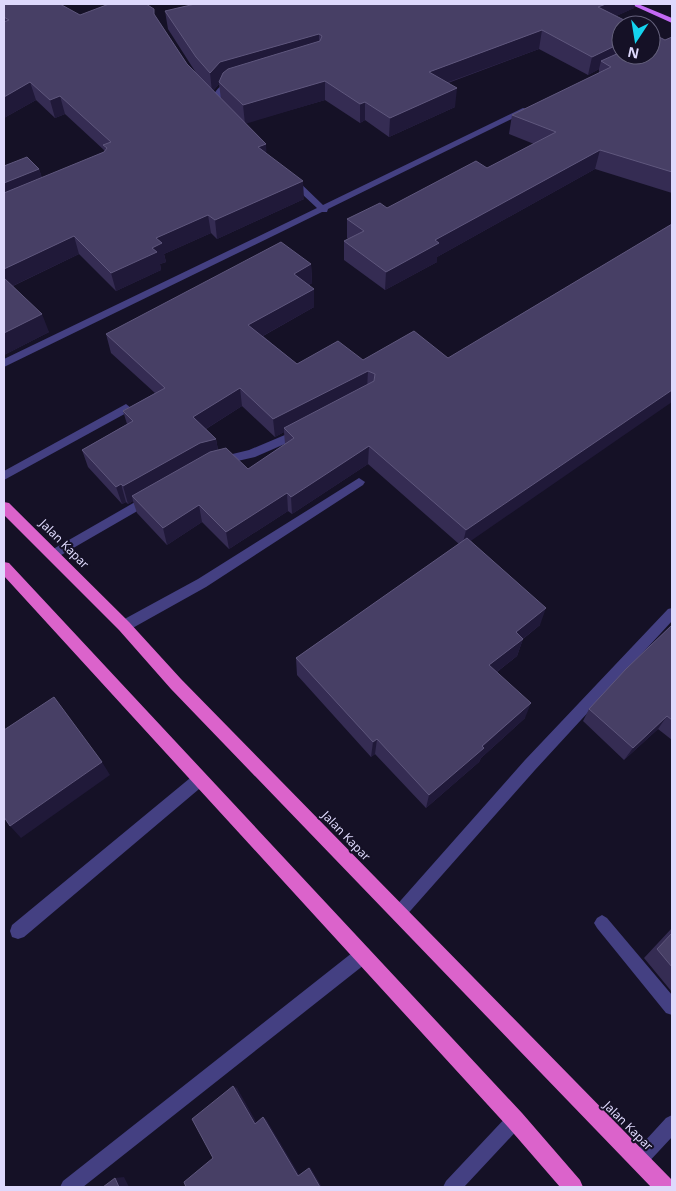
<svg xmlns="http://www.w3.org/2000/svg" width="676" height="1191" font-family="'Noto Sans',sans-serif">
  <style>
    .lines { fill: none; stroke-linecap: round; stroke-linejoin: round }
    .service { fill: #444082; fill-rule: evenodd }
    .minor { fill: #444082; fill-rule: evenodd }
    .primary { fill: #c369f4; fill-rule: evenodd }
    .trunk { fill: #db63cb; fill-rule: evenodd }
    .wall { fill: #352c53; fill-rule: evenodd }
    .shaded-wall { fill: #201939 }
    .building { fill: #473f65; stroke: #5f577d }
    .labels { text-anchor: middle; stroke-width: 4; stroke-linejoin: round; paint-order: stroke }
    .street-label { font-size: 12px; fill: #ded9fc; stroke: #151126 }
  </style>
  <rect width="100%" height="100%" fill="#151126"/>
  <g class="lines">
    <!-- service -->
    <path class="service" d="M234 79 238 81 237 83 225 90 218 103H212C212 91 223 82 234 79Z
      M523 108 530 110 328 209 327 212H322L4 367V359L317 208 288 181V177H294L323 205Z
      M126 404 131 408 130 411 4 480V471Z
      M299 429 303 430 304 433 303 436 255 457 220 465 214 461 216 458 249 450Z
      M359 478 365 482 363 485 206 587 129 630 124 631 119 630 118 626 119 622 198 579Z
      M149 494 153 496 155 499 153 502 56 558H48L46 555 48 552Z
      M200 772 205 774 207 779 205 784 24 937 18 939 12 937 10 931 12 925 195 774Z
      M602 915 607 918 672 995V1015L666 1013 597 928 594 923 597 918Z
      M363 947 369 949 371 955 369 961 83 1187H60L63 1181 357 949Z
      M672 1115V1137L645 1166 639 1169 633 1166 630 1160 633 1154 666 1118Z"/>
    <!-- minor -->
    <path class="minor" d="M672 608V621L535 770 404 918 399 921 394 918 391 913 394 908 525 760 668 609Z
      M515 1111 521 1114 524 1120 521 1126 464 1187H443L446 1181 509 1114Z"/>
    <!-- primary -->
    <path class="primary" d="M630 4H638L672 18V23Z"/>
    <!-- trunk -->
    <path class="trunk" d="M4 502 9 503 129 622 181 679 672 1180V1187H651L171 689 119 630 4 515Z
      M4 562 9 563 522 1113 580 1180 583 1187H560L508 1127 4 576Z"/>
  </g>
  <!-- wall -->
  <path class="wall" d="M4 4 80 15 156 18 187 64 198 76 168 29 165 11 195 4H635L634 8 616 16 621 55 665 40 672 37V193L595 169 437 257V262L385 290 344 260V241L348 239 347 238V219L387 208 487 168 534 144 509 134 512 115 599 73V69L588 75 539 49 448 83 455 107 389 137 365 120 360 123 325 100 245 123 266 144V153L304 199 217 239 211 233 164 254 166 262 160 264 161 270 116 291 79 254 13 286 49 332 4 355V166L39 169 42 178 105 152 104 150 65 114 55 118 36 100 4 118ZM219 84 221 99 213 91Z
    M311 264 312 283 309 285 314 307 263 336 297 364 363 360 448 358 471 541 540 625 523 639 517 656 497 672 525 718 481 758 479 762 426 808 375 754 371 757 297 675 296 658 459 544 368 464 292 514 288 511 229 549 202 522 167 545 137 513 133 501 128 504 126 502 122 504 88 467 82 450 127 424 123 411 155 393 111 353 106 334ZM242 406 275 437 284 432 285 444 248 469 218 450 216 439 206 429Z
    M672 625V740L658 729 624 760 583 721 589 709Z
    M672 928V992L644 958Z"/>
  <!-- shaded-wall -->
  <path class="shaded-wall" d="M606 4H635L634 8 594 26 598 7Z
    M542 30 539 49 427 90 429 72Z
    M319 34V52L219 82V84L212 92 210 73 220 62Z
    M621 43V55L601 61 599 69 588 75 592 57Z
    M325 81V100L245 124 243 105Z
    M30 82 36 100 4 118V97Z
    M457 88 455 107 389 137 390 118Z
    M60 96 65 114 55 118 50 100Z
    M365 102V120L360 123V104Z
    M266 144 267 162 258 147Z
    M600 150 595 169 437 257V262L385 290 386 272 435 240Z
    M39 169 45 187 4 204V183Z
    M303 181 304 199 217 239 215 220Z
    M208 215 211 233 164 254 166 262 160 264 161 270 116 291 111 273 152 248 156 238Z
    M74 236 79 254 4 290V269Z
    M311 264 312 283 295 293 294 274Z
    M314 289V307L250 343 248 325Z
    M42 314 49 332 4 355V333Z
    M368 371 367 389 284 428V432L275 437 273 419Z
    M240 388 242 406 196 435 193 417Z
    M672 390V402L462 547 466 530Z
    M216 439 219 457 132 496 133 501 128 504 123 486 200 443Z
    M369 446 368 464 292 514 291 497Z
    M121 484 126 502 122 504 116 487Z
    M287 493 288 511 229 549 226 532Z
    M199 505 202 522 167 545 163 528Z
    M546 608 540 625 510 649 516 632Z
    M523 639 517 656 485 681 489 665Z
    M531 703 525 718 481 758 479 762 426 808 429 795Z
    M667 716 658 729 624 760 633 748Z
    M377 739 375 754 371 757 373 742Z
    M102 762 110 775 21 838 10 826Z
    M233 1086 237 1088 258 1125 255 1124Z
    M263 1117 266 1119 300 1176H298Z
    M310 1167 322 1187H320L309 1168Z
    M124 1177 129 1187H119L115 1178Z"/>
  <!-- building -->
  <path class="building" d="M4 4H60L80 15 109 4H146L154 9V14L187 64 266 144 258 147 303 181 215 220 208 215 156 238 162 243 152 248 157 252 111 273 74 236 4 269V193L104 152 107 148 103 145 111 142 60 96 50 100 30 82 4 97V22L9 20 4 17Z
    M195 4H606L598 7 634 25H621V43L592 57 542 30 429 72 457 88 390 118 365 102 360 104 325 81 243 105 219 82 223 73 228 69 320 41 322 36 319 34 220 62 210 73 196 57 165 11Z
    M651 33 665 40 672 37V172L600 150 435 240 439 243 386 272 344 241 364 231 347 219 380 203 387 208 476 161 487 168 556 132 512 115 611 67 601 61 621 52V55H651Z
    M27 157 39 169 4 183V166Z
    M672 224V390L466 530 369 446 291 497 287 493 226 532 199 505 163 528 132 496 210 452 226 448 248 469 294 438 284 428 374 381 375 374 368 371 273 419 240 388 193 417 216 439 200 443 123 486 121 484 116 487 82 450 133 421 123 411 165 388 106 334 281 242 311 264 294 274 314 289 248 325 297 364 338 341 363 360 414 331 448 358Z
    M4 278 42 314 4 333Z
    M467 538 546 608 516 632 523 639 489 665 531 703 482 746 484 748 429 795 377 739 373 742 296 658Z
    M672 625V720L667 716 633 748 589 709 626 669Z
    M54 697 102 762 10 826 4 817V730Z
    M672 933V967L657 949Z
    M233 1086 255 1124 263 1117 298 1176 309 1168 320 1187H186L184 1182 213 1158 192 1119Z
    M115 1178 119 1187H103Z"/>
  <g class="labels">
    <!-- street labels -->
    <g class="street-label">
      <text transform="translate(64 544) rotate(45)" y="4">Jalan Kapar</text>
      <text transform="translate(346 836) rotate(46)" y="4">Jalan Kapar</text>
      <text transform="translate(628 1126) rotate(45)" y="4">Jalan Kapar</text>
    </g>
  </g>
  <!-- border -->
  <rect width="676" height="1191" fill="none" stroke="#ded9fc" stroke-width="10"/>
  <!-- north arrow -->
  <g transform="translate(636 40) rotate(192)"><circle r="24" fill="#151126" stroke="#65617c"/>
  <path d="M0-4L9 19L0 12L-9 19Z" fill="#14d3ee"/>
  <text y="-8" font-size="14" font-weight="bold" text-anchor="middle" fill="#ded9fc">N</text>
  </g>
</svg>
